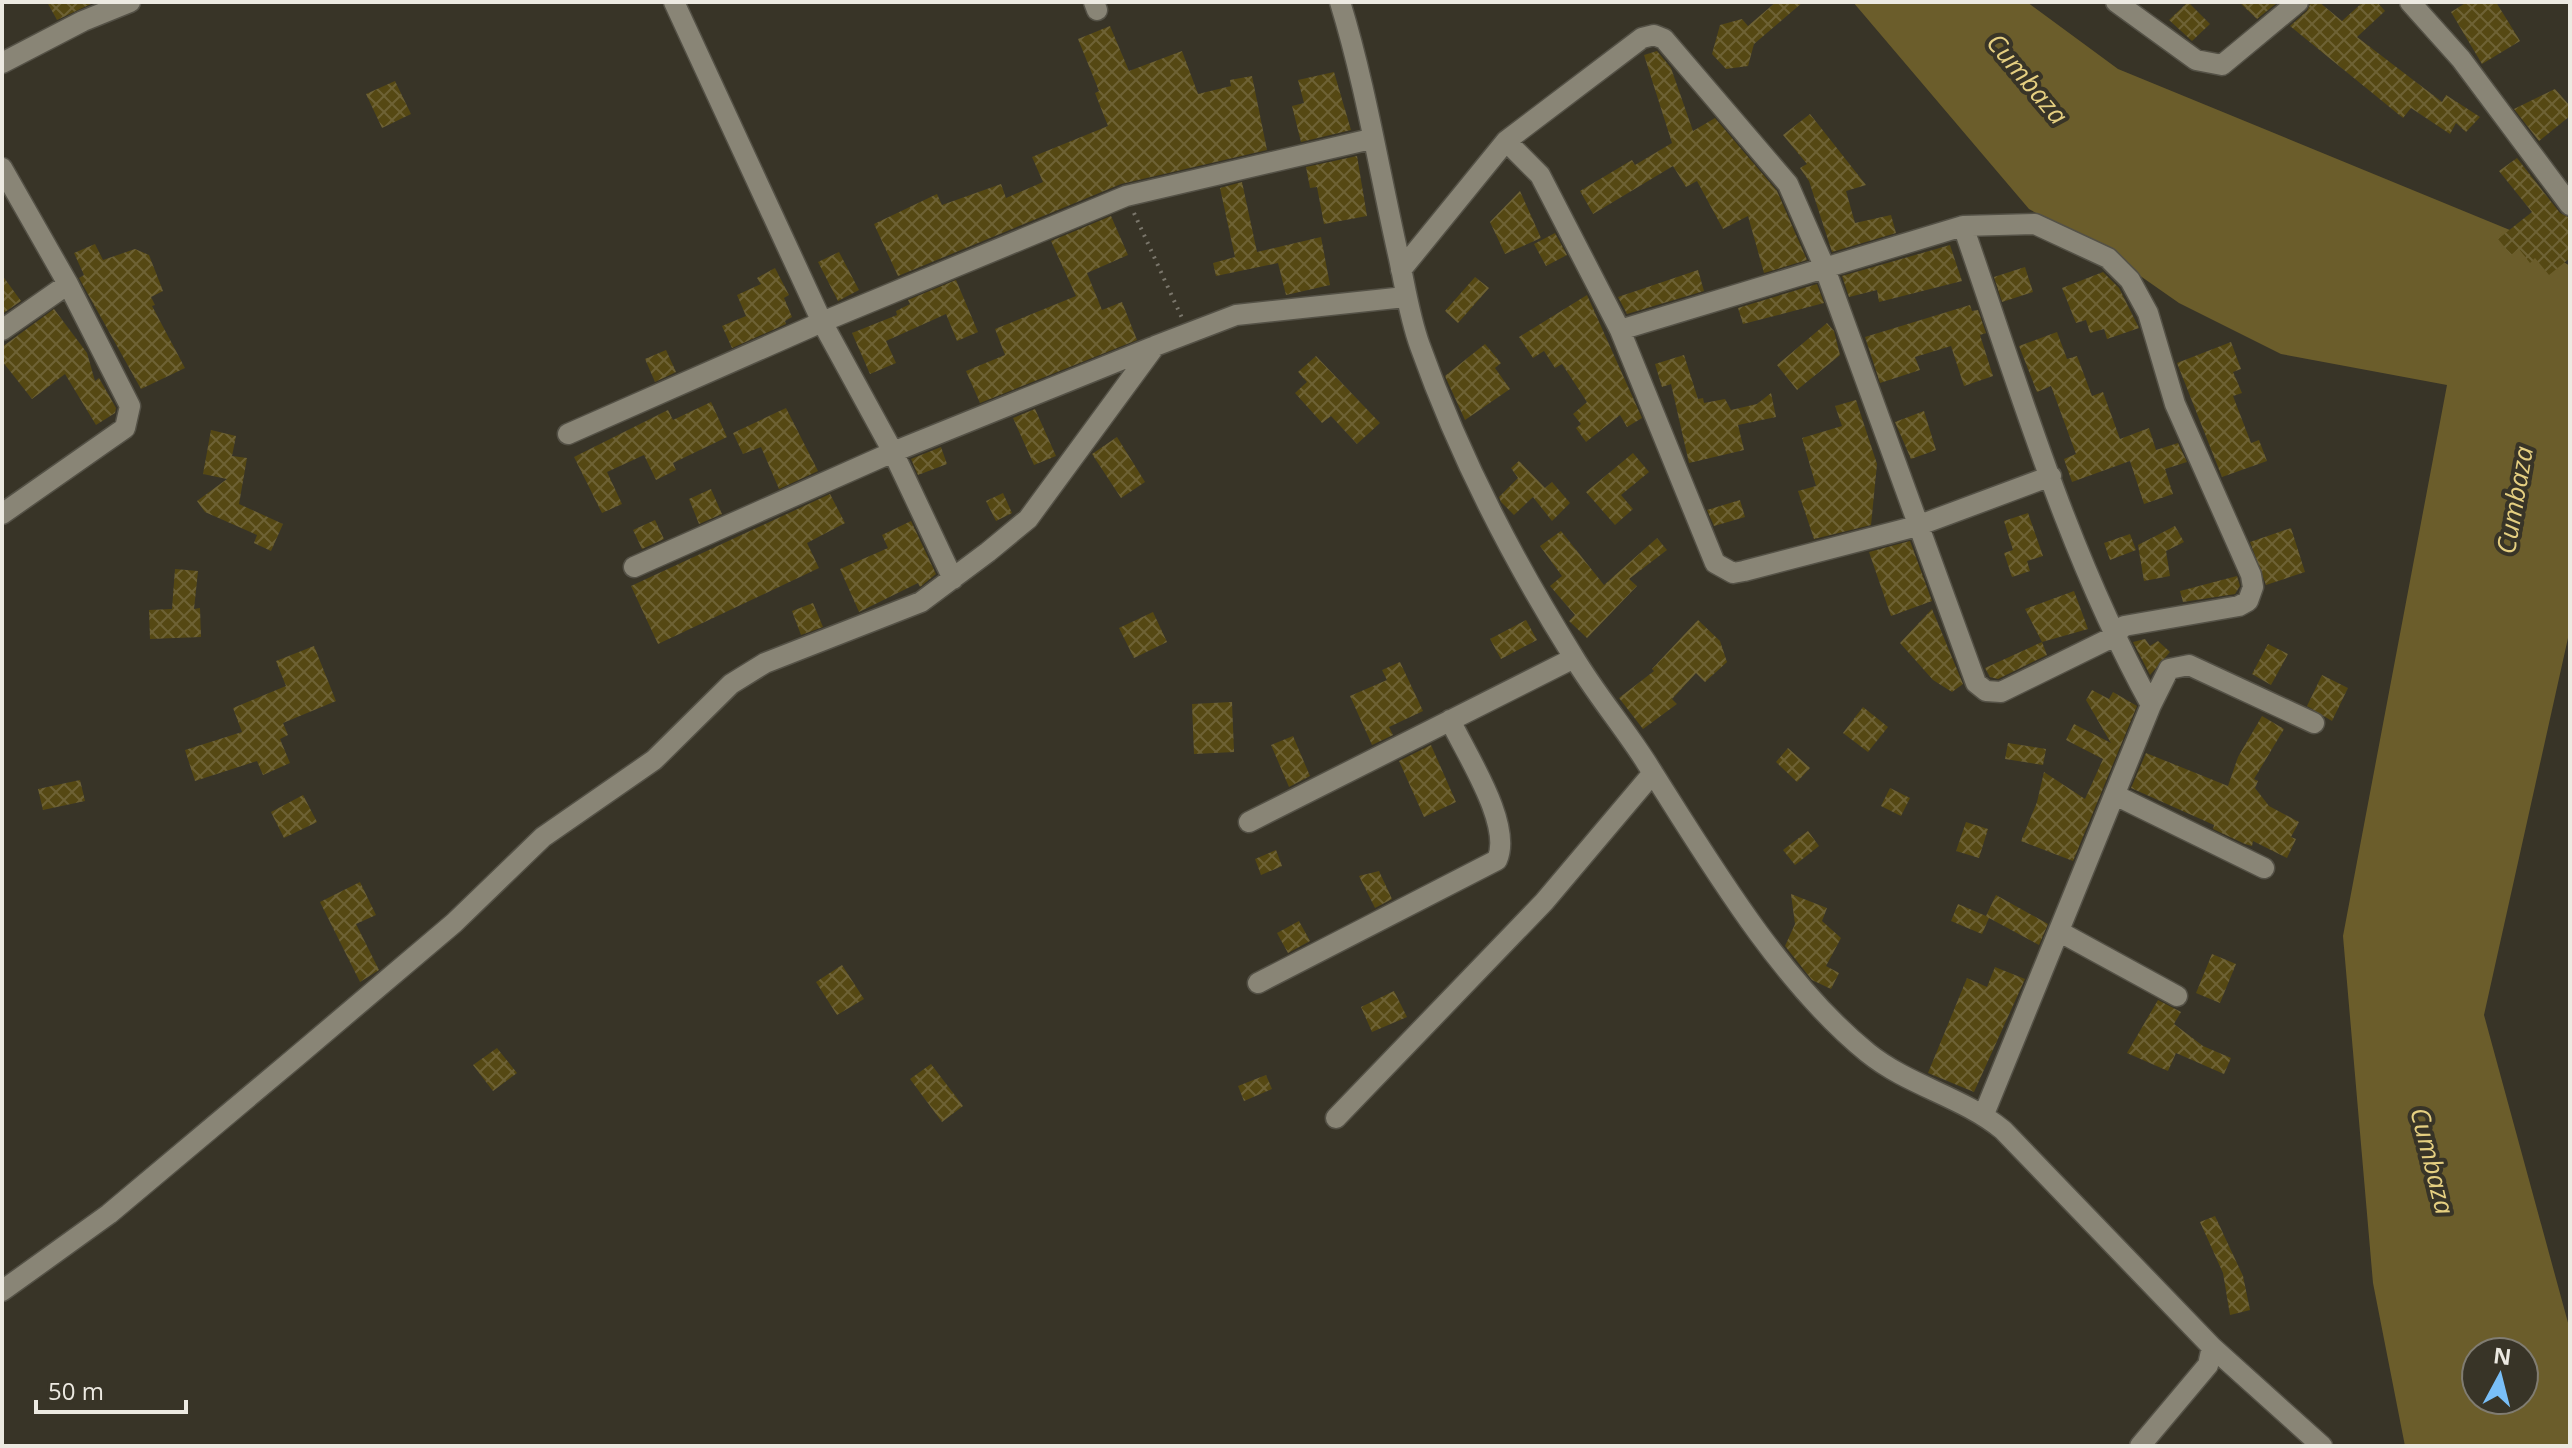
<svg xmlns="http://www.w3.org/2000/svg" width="2572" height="1448" font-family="'Open Sans',sans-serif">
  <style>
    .water { fill: #6b5d2b; fill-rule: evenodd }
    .building { fill: url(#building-cross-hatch) }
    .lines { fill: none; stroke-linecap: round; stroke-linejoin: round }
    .minor-casing { stroke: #545146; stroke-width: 23 }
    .path { stroke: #7a766b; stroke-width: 4; stroke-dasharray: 2 6; stroke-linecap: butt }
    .minor { stroke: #898576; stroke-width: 20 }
    .labels { text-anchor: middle; stroke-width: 8; stroke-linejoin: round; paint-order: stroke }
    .water-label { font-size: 26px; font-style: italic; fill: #e5cf81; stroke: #383427 }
  </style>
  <defs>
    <pattern id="building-cross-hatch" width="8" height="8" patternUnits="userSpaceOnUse" patternTransform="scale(2)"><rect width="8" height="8" fill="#554813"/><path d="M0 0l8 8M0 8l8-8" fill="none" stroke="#6e6235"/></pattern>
  </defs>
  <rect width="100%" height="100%" fill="#383427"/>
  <!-- water -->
  <path class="water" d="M1853 2H2027L2118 69 2522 235 2570 266V629L2484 1015 2570 1330V1446H2405L2373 1283 2343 936 2447 385 2281 354 2179 303 2106 252 2029 209ZM2476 1352H2524V1400H2476Z"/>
  <!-- building -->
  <path class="building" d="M47 2H95L57 20Z
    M1776 2H1803L1754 44 1748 66 1726 69 1712 54 1720 25 1742 19 1748 26Z
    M2188 2 2210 24 2192 41 2169 20Z
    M2239 2H2278L2257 19Z
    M2311 2H2319L2342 21 2363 2H2377L2385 11 2357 37 2442 102 2446 95 2480 117 2466 132 2456 123 2450 134 2411 108 2403 118 2290 26 2307 11Z
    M2467 2H2496L2520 41 2482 64 2451 12Z
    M1110 26 1129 71 1182 51 1198 94 1231 86 1230 80 1252 76 1267 150 1121 184 898 276 874 224 937 194 942 205 1001 184 1006 198 1043 182 1032 157 1108 126 1095 93 1099 91 1078 39Z
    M1657 51 1671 68 1693 131 1715 118 1777 191 1807 260 1764 273 1748 216 1723 229 1697 181 1686 187 1673 166 1593 214 1580 191 1632 160 1635 165 1672 143 1644 55Z
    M1334 72 1351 130 1301 142 1292 106 1304 103 1298 80Z
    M395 81 411 114 382 128 366 94Z
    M2555 89 2570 106V116L2539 141 2514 109Z
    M1810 114 1866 185 1846 191 1855 223 1891 215 1896 233 1832 252 1809 181 1800 168 1807 164 1783 135Z
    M1357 156 1367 216 1324 224 1317 187 1310 188 1306 167Z
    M2517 158 2560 213 2570 218V258L2549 275 2535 258 2530 263 2519 249 2511 255 2498 239 2532 212 2499 171Z
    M1242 182 1257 252 1321 237 1330 285 1286 295 1278 263 1216 276 1213 263 1235 257 1220 188Z
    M1520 191 1541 238 1505 254 1490 222Z
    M1111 216 1128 255 1087 273 1102 310 1122 302 1137 340 980 403 966 371 1005 355 995 329 1076 296 1051 241Z
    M1555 233 1567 255 1546 266 1534 244Z
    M95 244 103 260 135 249 149 255 163 291 151 297 155 305 152 306 185 368 141 389 79 278 84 275 74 253Z
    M1950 245 1962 281 1879 302 1877 290 1849 297 1842 276Z
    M839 252 859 290 838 301 818 262Z
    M2025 267 2033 292 2002 302 1994 277Z
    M775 268 789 295 784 298 792 317 785 321 786 324 732 348 722 326 746 316 737 295 761 284 757 278Z
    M1698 270 1704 291 1627 314 1618 297Z
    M2103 272 2119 288 2139 328 2107 339 2104 329 2090 333 2086 320 2076 323 2062 288Z
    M2 275 21 301 2 314Z
    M1475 277 1489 288 1458 323 1445 311Z
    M956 280 978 332 957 341 946 314 886 341 896 363 870 374 852 333 897 315 896 311 910 304 908 300Z
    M1817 284 1824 303 1743 324 1738 308Z
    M1587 295 1642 418 1627 427 1620 415 1586 442 1576 428 1581 424 1573 414 1587 402 1562 364 1555 368 1544 351 1533 358 1519 337Z
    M1970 305 1972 311 1978 310 1986 333 1980 335 1993 376 1964 386 1951 346 1915 357 1920 370 1880 383 1865 337Z
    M54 309 87 353 95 381 99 378 116 408 115 413 96 425 65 374 32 399 2 361V347Z
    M1827 323 1834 331 1840 355 1797 390 1777 365Z
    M2057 332 2067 359 2077 356 2092 396 2103 392 2120 439 2149 428 2156 450 2178 443 2187 462 2165 469 2173 494 2144 504 2130 461 2072 482 2064 459 2076 454 2051 386 2037 392 2019 346Z
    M2231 342 2241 369 2233 372 2242 393 2233 396 2251 443 2259 440 2267 461 2222 477 2177 363Z
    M1485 344 1501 363 1495 368 1510 389 1465 420 1445 376Z
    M666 350 676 372 655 382 645 359Z
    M1684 355 1698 399 1703 398 1704 403 1725 399 1731 410 1757 404 1771 393 1776 417 1738 425 1744 450 1689 463 1671 384 1662 387 1655 364Z
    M1316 356 1380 423 1357 444 1331 416 1322 423 1295 393 1307 382 1298 372Z
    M1856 400 1877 464 1871 525 1814 539 1798 491 1816 486 1802 438 1842 426 1835 406Z
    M711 402 727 437 673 463 676 470 656 480 644 455 607 472 622 504 602 513 574 457 668 410 673 420Z
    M786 408 818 471 779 489 761 447 743 454 733 433Z
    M1035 409 1056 456 1034 465 1013 418Z
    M1924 411 1936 450 1911 459 1895 422Z
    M211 430 236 436 232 456 247 458 239 504 283 524 271 551 254 543 257 535 205 512 197 501 227 479 203 474Z
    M1117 437 1145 482 1121 498 1092 454Z
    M941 447 947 464 918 475 911 459Z
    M1633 453 1649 472 1621 495 1633 509 1615 525 1586 492Z
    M1519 461 1545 488 1552 482 1570 503 1552 521 1533 497 1514 515 1501 502 1499 497 1518 478 1511 468Z
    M711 489 722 514 699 524 689 499Z
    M1003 493 1012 513 996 521 986 501Z
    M830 494 845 523 807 543 819 568 658 644 631 586Z
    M1740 500 1745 517 1714 526 1707 510Z
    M2028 513 2043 556 2027 561 2030 571 2012 577 2004 553 2013 550 2004 521Z
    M655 520 664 539 642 549 633 530Z
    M911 521 936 574 920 587 918 583 859 612 840 569 888 548 882 535Z
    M2175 526 2184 542 2166 551 2170 576 2144 581 2138 545Z
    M2291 528 2305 572 2266 585 2250 542Z
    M1561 531 1604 585 1657 538 1667 550 1629 579 1637 586 1587 638 1569 621 1575 615 1550 586 1562 576 1540 546Z
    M2130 534 2136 550 2110 560 2104 543Z
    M1910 541 1932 601 1891 616 1869 552Z
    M175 569 198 571 194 609 200 608 201 637 150 639 149 610 172 609Z
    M2237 576 2240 586 2235 594 2183 602 2180 591Z
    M2074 591 2088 629 2042 642 2025 609Z
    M813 603 823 627 801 635 792 611Z
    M1932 609 1963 684 1952 692 1933 680 1900 643Z
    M1153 612 1167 642 1134 658 1119 628Z
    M1526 620 1537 640 1501 659 1490 639Z
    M1698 620 1720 641 1727 662 1705 682 1696 673 1672 699 1677 704 1643 729 1619 698 1654 671 1652 669Z
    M2145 639 2150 646 2158 641 2170 652 2150 675 2133 642Z
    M2042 642 2047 655 1998 679 1990 677 1985 668Z
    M2268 644 2288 654 2271 685 2252 674Z
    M314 646 336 701 283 723 288 735 280 739 290 763 263 775 257 761 195 781 185 750 242 732 233 708 286 686 276 661Z
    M1400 662 1423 711 1389 727 1393 735 1372 745 1350 696 1387 680 1382 670Z
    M2322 675 2348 688 2332 721 2307 706Z
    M2092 690 2109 699 2113 692 2137 706 2073 861 2021 841 2037 802 2044 772 2085 799 2103 759 2066 740 2074 724 2111 743 2086 700Z
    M1232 702 1234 752 1194 754 1192 704Z
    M1863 707 1888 727 1868 752 1843 733Z
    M2262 716 2284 729 2254 779 2258 781 2255 788 2269 806 2299 822 2291 837 2296 839 2287 858 2253 841 2252 846 2245 844 2213 829 2214 825 2131 788 2146 753 2228 786 2238 757Z
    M1293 736 1310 776 1289 787 1271 745Z
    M2008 743 2046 749 2043 765 2005 759Z
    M1431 745 1456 802 1424 817 1399 761Z
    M1788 748 1810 768 1797 782 1776 762Z
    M80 780 85 801 43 810 38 789Z
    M1890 788 1910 798 1901 816 1881 806Z
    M303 795 317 822 284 838 271 812Z
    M1966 822 1988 829 1979 858 1956 851Z
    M1808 831 1819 846 1795 865 1783 850Z
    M1276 850 1282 866 1261 875 1255 859Z
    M1379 871 1392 899 1375 908 1359 876Z
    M360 882 376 915 356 924 379 970 360 982 320 902Z
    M1791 894 1827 908 1822 921 1841 938 1826 966 1839 973 1831 989 1812 980 1785 946 1795 924Z
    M1996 895 2048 924 2039 945 1989 918 1982 934 1951 921 1958 904 1986 916Z
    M1299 921 1310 941 1288 953 1277 933Z
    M2212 954 2236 964 2220 1003 2196 993Z
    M842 965 864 999 837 1015 816 982Z
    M1995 967 2025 979 1974 1092 1928 1073 1967 978 1987 987Z
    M1394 991 1407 1017 1372 1032 1361 1007Z
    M2158 1000 2181 1012 2174 1024 2203 1046 2231 1058 2224 1074 2176 1053 2168 1071 2127 1053Z
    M497 1048 517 1073 493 1091 473 1065Z
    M931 1064 963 1106 942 1122 910 1079Z
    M1266 1075 1272 1089 1244 1101 1238 1086Z
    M2215 1216 2243 1276 2250 1310 2230 1315 2223 1273 2200 1222Z"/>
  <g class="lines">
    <defs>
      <path id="minor" d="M674 2 822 322 893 452 953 579
        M1094 2 1097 10
        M1340 2C1365 83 1379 170 1398 254 1405 285 1409 316 1420 346 1458 453 1513 560 1573 656 1595 693 1623 726 1646 762 1707 858 1779 981 1868 1053 1909 1086 1963 1097 2003 1130L2212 1347 2322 1446
        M2116 2 2196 60 2222 65 2298 2
        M2410 2 2461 59 2570 205
        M2 63 83 21 130 2
        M1506 141 1540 175 1620 330 1715 563 1733 573 1744 571 1917 526 2051 476
        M2 168 68 284 130 406 125 428 2 514
        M1963 226C2019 387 2068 555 2151 705L1984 1114
        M1401 270 1506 141 1642 38 1654 35 1664 39 1788 184 1824 266 1976 683 1986 691 2001 692 2113 637 2124 626 2239 606 2248 601 2253 587 2251 575 2175 404 2148 313 2130 280 2108 258 2035 224 1963 226 1620 330
        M2 330 68 284
        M568 434 822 322 1126 196 1371 139
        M634 567 893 452 1153 347
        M2151 705 2169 669 2189 665 2314 723
        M2115 795 2264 868
        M1249 822 1574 658
        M2060 932 2177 996
        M1258 983 1497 860C1513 825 1466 754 1450 720
        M1336 1118 1544 902 1653 773
        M2 1291 109 1214 296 1057 454 923 543 837 654 760 731 684 765 663 921 602 988 552 1028 519 1155 346 1236 315 1405 297
        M2140 1446 2208 1365 2212 1347"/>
    </defs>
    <!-- minor casing -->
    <use href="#minor" class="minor-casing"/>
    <!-- path -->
    <path class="path" d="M1134 213 1182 318"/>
    <!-- minor -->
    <use href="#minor" class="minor"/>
  </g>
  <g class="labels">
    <!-- water labels -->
    <g class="water-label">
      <text transform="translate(2027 79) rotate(50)" y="9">Cumbaza</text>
      <text transform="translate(2515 500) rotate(-80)" y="9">Cumbaza</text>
      <text transform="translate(2432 1161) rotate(76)" y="9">Cumbaza</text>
    </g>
  </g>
  <!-- border -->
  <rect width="2572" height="1448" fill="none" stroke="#ece9e1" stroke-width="8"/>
  <!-- north arrow -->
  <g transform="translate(2500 1376) rotate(7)"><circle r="38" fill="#383427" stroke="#807c71" stroke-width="2"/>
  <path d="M0-6L14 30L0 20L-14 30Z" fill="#79bff8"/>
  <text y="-12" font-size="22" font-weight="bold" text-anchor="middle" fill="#ece9e1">N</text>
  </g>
  <!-- scale -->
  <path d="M36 1400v12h150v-12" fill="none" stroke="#ece9e1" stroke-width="4"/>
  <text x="48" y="1400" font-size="24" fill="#ece9e1" stroke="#383427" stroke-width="6" paint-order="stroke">50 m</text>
</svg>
